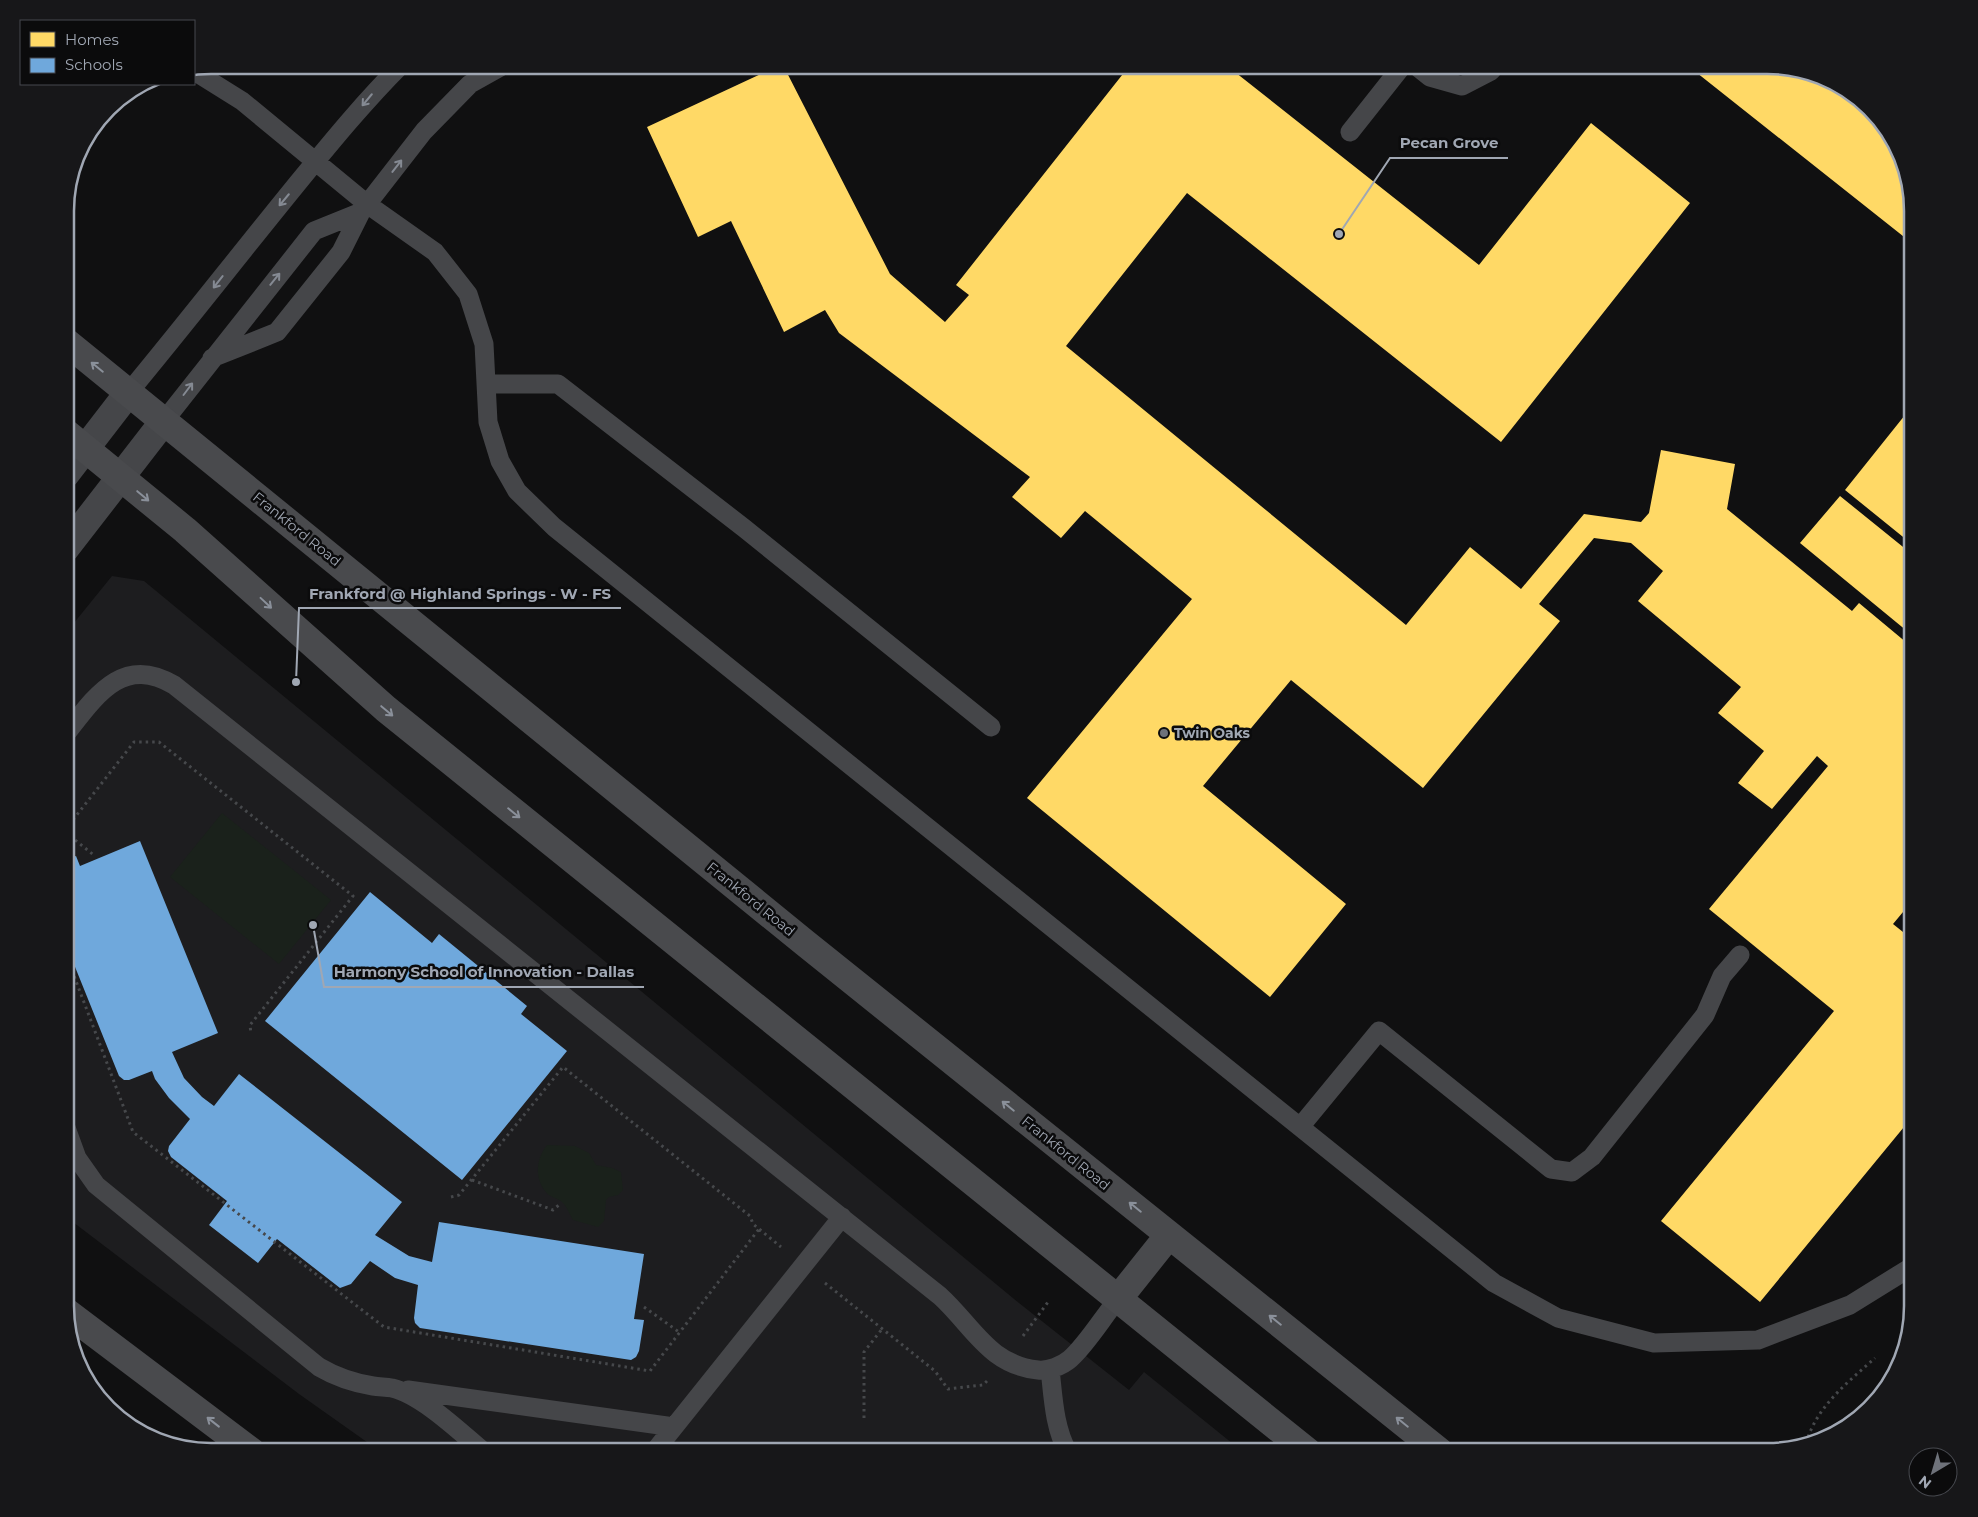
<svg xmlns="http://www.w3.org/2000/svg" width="1978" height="1517" font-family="Montserrat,sans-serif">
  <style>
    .built { fill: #1d1d1f }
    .green { fill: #1a211b }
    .homes { fill: #ffd966 }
    .schools { fill: #6fa8dc }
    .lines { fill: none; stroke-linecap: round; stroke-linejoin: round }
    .path { stroke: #46484b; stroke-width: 3; stroke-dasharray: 2.5 4; stroke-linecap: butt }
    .service { stroke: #454649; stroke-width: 19 }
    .tertiary { stroke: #454649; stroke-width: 28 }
    .secondary { stroke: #494a4d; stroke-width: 28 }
    .oneway { stroke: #858a93 }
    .oneway2 { stroke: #8a909a }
    .poi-dot { fill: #6e727a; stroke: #0b0b0c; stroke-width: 2 }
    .labels { text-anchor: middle; stroke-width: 5; stroke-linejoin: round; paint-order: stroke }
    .street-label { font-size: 14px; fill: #a0a7b3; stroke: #0b0b0c }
    .poi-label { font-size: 14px; font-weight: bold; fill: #a0a7b3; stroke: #0b0b0c; text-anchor: start }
    .rim { fill: none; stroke: #a0a7b3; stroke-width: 2.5 }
    .leader { fill: none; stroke: #a0a7b3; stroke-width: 2 }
    .callout-dot { fill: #a0a7b3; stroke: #0b0b0c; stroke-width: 2 }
    .callout-label { font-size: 15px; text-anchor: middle; font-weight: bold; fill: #a0a7b3; stroke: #0b0b0c; stroke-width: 5; stroke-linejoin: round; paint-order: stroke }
  </style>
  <rect width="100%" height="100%" fill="#101011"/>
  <!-- built -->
  <path class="built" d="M112 576 144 581 1019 1303 1129 1390 1144 1372 1243 1452H381L299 1394 65 1216V634Z"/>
  <!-- green -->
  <path class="green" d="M222 813 331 900 279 964 170 877Z
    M547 1145 575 1146 589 1153 596 1165 612 1168 621 1172 623 1190 618 1195 609 1197 606 1200 604 1221 598 1227 573 1220C570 1215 567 1207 563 1203 560 1199 553 1198 549 1195 534 1182 535 1160 547 1145Z"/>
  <!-- homes -->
  <path class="homes" d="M780 65H783L890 274 945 322 969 295 956 285 1130 65H1226L1479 265 1591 123 1690 203 1501 442 1187 193 1066 346 1406 625 1470 547 1521 589 1584 514 1641 522 1649 513 1661 450 1735 464 1727 509 1852 611 1859 603 1913 648V900L1893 924 1913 940V1116L1760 1302 1661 1221 1834 1011 1709 909 1828 766 1817 756 1772 809 1738 783 1764 751 1718 713 1741 687 1638 601 1663 571 1631 543 1594 538 1539 604 1560 621 1423 788 1291 680 1203 786 1346 904 1270 997 1027 798 1192 599 1085 511 1061 538 1012 497 1030 477 839 333 825 310 784 332 731 221 698 237 647 127Z
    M1687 65H1768L1814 73 1856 95 1898 147 1913 210V244Z
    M1913 405V545L1845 490Z
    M1840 496 1913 555V636L1800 543Z"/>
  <!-- schools -->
  <path class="schools" d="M140 841 218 1033 172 1052 184 1078 202 1097 214 1106 239 1074 402 1202 375 1235 409 1256 432 1262 439 1222 644 1254 634 1319 644 1320 639 1351 636 1357 631 1360 420 1328 415 1323 414 1318 418 1285 395 1278 370 1261 351 1284 340 1288 277 1239 258 1263 209 1225 227 1201 171 1157 168 1151 169 1146 190 1119 169 1098 155 1079 152 1071 129 1080H124L119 1076 65 942V860L76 856 80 866Z
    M370 892 432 943 439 934 527 1006 521 1014 567 1051 462 1180 265 1021Z"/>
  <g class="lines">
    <!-- path -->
    <path class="path" d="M65 830 134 742H159L353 896 250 1025 251 1034
      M65 832 95 856
      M65 952 133 1132 384 1327 650 1371 759 1229
      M472 1180 553 1210 560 1204
      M451 1197 459 1195 563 1067 750 1216 753 1224 781 1247
      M825 1283 935 1371 948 1389 983 1385 987 1381
      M644 1307 679 1332
      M1023 1336 1048 1302
      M864 1418V1352L882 1329
      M1806 1443C1817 1406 1847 1383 1875 1358"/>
    <!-- service -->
    <path class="service" d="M1415 65 1430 77 1462 86 1491 71 1496 65
      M194 71 242 101 367 204 435 252 468 294 484 344 488 422 500 461 517 491 554 527 1494 1283 1558 1318 1654 1343 1758 1340 1850 1305 1913 1266
      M1350 132 1403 65
      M212 358 277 332 341 252 361 212 424 131 470 84 504 65
      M488 384H558L744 528 991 727
      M129 392C187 322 243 250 301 179 333 140 365 101 401 65
      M164 421 314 231 361 212
      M65 735C95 697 122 654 174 685L940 1296C973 1326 989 1365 1038 1370 1048 1371 1062 1366 1070 1359 1087 1344 1103 1317 1118 1299
      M65 1125 77 1158 96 1185 319 1367C336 1377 354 1383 373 1386 379 1387 386 1387 392 1388 422 1395 460 1432 484 1452
      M1300 1127 1379 1031 1551 1169 1572 1172 1592 1157 1705 1015 1722 976 1740 955
      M1050 1369C1053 1395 1054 1428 1068 1452
      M408 1390 674 1427
      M654 1452 842 1217"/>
    <!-- tertiary -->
    <path class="tertiary" d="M65 475 129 392
      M65 549 164 421"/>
    <!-- secondary -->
    <path class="secondary" d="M65 341 805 943 1440 1452
      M65 432 185 530 386 709 1308 1452
      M1118 1299 1169 1235
      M65 1311 252 1452"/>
  </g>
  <!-- one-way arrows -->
  <defs><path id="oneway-shaft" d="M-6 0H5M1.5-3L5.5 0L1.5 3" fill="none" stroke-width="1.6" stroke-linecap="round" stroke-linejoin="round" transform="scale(1.25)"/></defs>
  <g class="oneway">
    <use href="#oneway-shaft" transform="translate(367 100) rotate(130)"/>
    <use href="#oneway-shaft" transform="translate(397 166) rotate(-52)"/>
    <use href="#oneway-shaft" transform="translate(284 200) rotate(130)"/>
    <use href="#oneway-shaft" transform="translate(275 279) rotate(-51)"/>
    <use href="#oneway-shaft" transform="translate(218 282) rotate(128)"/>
    <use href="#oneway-shaft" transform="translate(188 389) rotate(-53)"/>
  </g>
  <g class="oneway2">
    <use href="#oneway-shaft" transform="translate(97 367) rotate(-141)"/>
    <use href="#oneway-shaft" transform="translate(143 496) rotate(40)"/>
    <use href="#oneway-shaft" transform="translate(266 603) rotate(43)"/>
    <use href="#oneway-shaft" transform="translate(387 711) rotate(40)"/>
    <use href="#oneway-shaft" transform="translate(514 813) rotate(39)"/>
    <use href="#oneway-shaft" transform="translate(1008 1106) rotate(-141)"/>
    <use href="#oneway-shaft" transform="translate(1135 1207) rotate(-141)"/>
    <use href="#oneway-shaft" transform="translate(1275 1320) rotate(-141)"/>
    <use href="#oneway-shaft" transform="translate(213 1422) rotate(-142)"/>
    <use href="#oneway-shaft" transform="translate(1402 1422) rotate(-141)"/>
  </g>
  <!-- markers -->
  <circle class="poi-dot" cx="1164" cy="733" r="5"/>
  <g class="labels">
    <!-- street labels -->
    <g class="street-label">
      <text transform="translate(297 529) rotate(39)" y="5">Frankford Road</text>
      <text transform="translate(751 899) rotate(39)" y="5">Frankford Road</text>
      <text transform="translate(1066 1153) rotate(39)" y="5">Frankford Road</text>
    </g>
    <!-- poi labels -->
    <g class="poi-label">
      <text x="1174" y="738">Twin Oaks</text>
    </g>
  </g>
  <!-- crop -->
  <path d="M0 0H1978V1517H0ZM211 74H1767A137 137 0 0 1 1904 211V1306A137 137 0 0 1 1767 1443H211A137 137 0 0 1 74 1306V211A137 137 0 0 1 211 74Z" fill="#171719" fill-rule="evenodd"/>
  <path class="rim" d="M211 74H1767A137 137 0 0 1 1904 211V1306A137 137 0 0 1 1767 1443H211A137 137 0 0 1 74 1306V211A137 137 0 0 1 211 74Z"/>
  <!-- callouts -->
  <path class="leader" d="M1339 234L1390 158H1508M296 682L299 608H621M313 925L324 987H644"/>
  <g class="callout-dot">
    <circle cx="1339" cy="234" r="5"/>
    <circle cx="296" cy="682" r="5"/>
    <circle cx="313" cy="925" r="5"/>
  </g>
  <g class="callout-label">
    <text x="1449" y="148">Pecan Grove</text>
    <text x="460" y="599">Frankford @ Highland Springs - W - FS</text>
    <text x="484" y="977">Harmony School of Innovation - Dallas</text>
  </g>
  <!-- legend -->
  <rect x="20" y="20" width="175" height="65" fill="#0b0b0c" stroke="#47494f"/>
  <rect x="30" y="32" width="25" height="15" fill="#ffd966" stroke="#47494f"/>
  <text x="65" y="45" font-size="15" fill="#a0a7b3">Homes</text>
  <rect x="30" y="58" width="25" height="15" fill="#6fa8dc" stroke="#47494f"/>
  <text x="65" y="70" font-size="15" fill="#a0a7b3">Schools</text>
  <!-- north arrow -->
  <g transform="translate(1933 1472) rotate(218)"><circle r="24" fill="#0b0b0c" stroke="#47494f"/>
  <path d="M0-4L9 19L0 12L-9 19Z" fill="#6e727a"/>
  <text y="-8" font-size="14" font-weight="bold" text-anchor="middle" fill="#a0a7b3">N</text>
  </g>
</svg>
